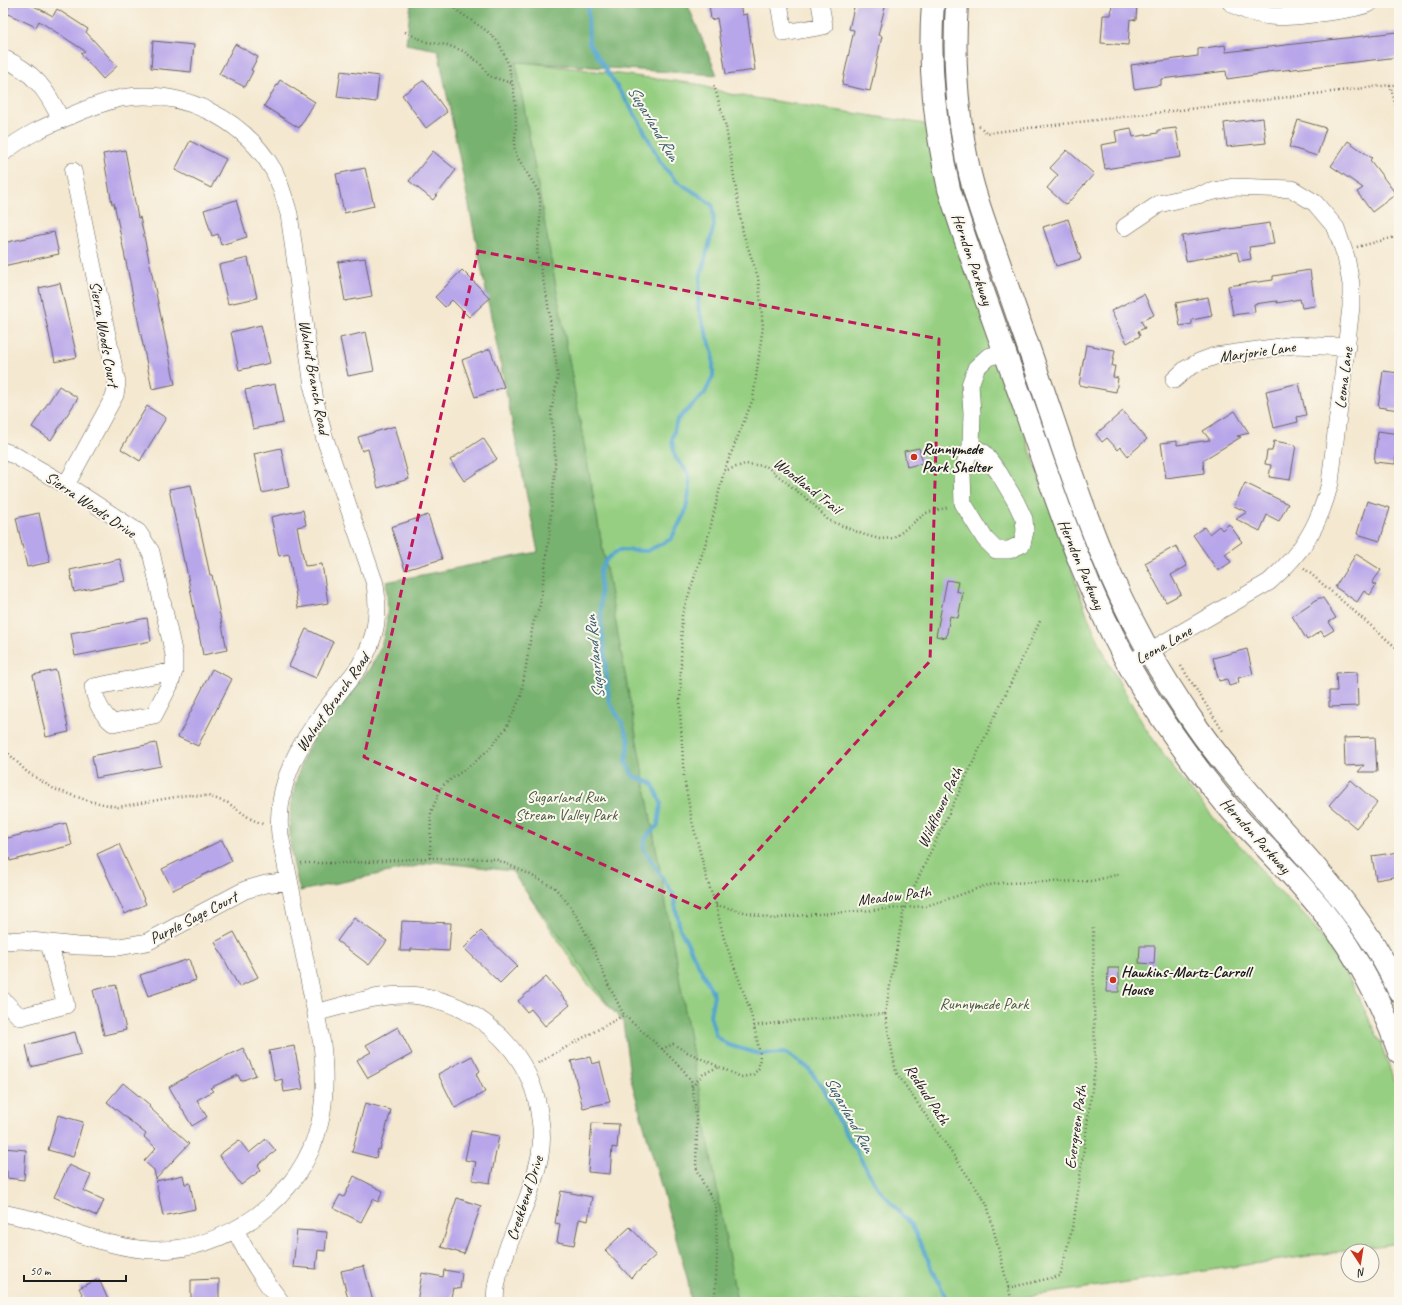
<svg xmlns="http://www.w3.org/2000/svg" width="1402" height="1305" font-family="Caveat,sans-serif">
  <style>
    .green { fill: #96cf82; stroke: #59764f }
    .forest { fill: #78b270; stroke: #4a6746 }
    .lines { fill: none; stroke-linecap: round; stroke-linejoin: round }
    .stream { stroke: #52a5cd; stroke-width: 4 }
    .building { fill: #b8a6ea }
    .minor-casing { stroke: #68635b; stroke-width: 18 }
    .major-casing { stroke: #68635b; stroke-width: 24 }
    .path { stroke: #68635b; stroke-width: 2.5; stroke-dasharray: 1 3; stroke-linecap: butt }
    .minor { stroke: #fff; stroke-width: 17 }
    .major { stroke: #fff; stroke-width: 22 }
    .marked { fill: none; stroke: #c2185b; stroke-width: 3; stroke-dasharray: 8 5; stroke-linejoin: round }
    .poi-dot { fill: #c8321e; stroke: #fbf7ec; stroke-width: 1.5 }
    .labels { text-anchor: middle; stroke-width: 4; stroke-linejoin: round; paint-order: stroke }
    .street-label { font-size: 16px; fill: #1c1c1c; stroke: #fbf7ec }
    .poi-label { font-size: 16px; font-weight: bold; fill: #1c1c1c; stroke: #fbf7ec; text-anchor: start }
    .park-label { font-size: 16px; fill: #475b40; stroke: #fbf7ec }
    .water-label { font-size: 17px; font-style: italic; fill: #345a6c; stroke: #fbf7ec }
  </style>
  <rect width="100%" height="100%" fill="#fbf7ec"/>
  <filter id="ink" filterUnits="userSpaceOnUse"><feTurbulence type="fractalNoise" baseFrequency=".025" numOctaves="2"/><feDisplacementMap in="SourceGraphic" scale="8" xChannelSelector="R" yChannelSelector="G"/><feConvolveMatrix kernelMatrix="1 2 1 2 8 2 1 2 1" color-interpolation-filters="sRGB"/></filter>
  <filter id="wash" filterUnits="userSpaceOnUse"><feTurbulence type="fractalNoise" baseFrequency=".012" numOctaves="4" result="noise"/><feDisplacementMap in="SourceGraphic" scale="16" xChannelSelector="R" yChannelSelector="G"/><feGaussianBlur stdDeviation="0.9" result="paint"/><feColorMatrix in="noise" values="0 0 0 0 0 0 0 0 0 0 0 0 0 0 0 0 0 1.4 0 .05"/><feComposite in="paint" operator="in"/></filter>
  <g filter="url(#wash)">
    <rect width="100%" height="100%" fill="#f4e8d0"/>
    <!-- green -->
    <path class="green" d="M516 61 697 84 729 94 925 124 937 178 1028 444 1088 617 1108 662 1144 726 1179 776 1218 823 1252 858 1274 887 1304 914 1319 934 1337 959 1353 986 1380 1042 1399 1094V1243L988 1302H706L664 1065 586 982 497 848 538 553Z"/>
    <!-- forest -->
    <path class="forest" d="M411 3H687L717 75 516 62 737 1302H691L688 1281 630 1076 623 1022 610 1007 556 931 521 885 512 871 436 862 300 891C296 874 291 857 290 840 288 802 298 762 318 730 331 710 349 695 363 677 386 650 390 616 386 582L538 552 438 50 406 44Z"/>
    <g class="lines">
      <!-- stream -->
      <path class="stream" d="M588 3 589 43 639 121 661 163 675 180 702 197 713 206 714 226 700 278 698 307 713 354V376L705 393 677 420 672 440 675 457 688 473 690 488 685 513 671 539 647 551 619 550 607 559 600 570 601 619 609 701 622 723 629 741 626 762 633 776 652 783 661 803 658 825 646 837 643 848 673 894 680 929 714 995 710 1015 716 1036 728 1045 760 1054 786 1053 808 1068 824 1089 839 1121 877 1187 912 1226 948 1302"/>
    </g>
    <g id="blocks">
      <!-- building -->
      <path class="building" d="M11 3H28L53 16 57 9 88 29 86 32 117 66 103 79 81 54 85 51 39 21 36 27 6 13Z
        M709 3H740L742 15 747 14 755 70 726 74 717 18 711 20Z
        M855 3H886L878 35 882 36 870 91 842 85 854 30 849 29Z
        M1112 3H1137L1136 20 1130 19 1128 45 1101 43 1103 15H1111Z
        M1397 32 1399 57 1267 72 1268 73 1227 79 1226 71 1161 79V85L1134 89 1131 65 1198 56V49L1225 45 1226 52Z
        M153 41 194 45 191 72 151 68Z
        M235 44 258 57 251 70 253 71 245 87 219 74Z
        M341 71 379 76 376 102 337 97Z
        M280 80 315 102 299 128 264 106Z
        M424 80 447 112 426 128 402 95Z
        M1263 118 1266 143 1227 147 1224 123Z
        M1298 120 1326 128 1317 156 1289 147Z
        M1131 128 1133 137 1158 133V130L1176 128 1181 157 1105 169 1101 145 1117 142 1115 131Z
        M190 141 226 159 211 188 175 170Z
        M1348 141 1372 158 1370 160 1396 194 1372 212 1357 192 1363 188 1331 166Z
        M125 150 138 218 140 217 175 384 152 389 114 203 112 204 103 154Z
        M1067 150 1094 174 1066 205 1047 188 1058 175 1050 168Z
        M433 151 456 170 433 200 409 181Z
        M365 168 374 206 344 213 336 174Z
        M236 200 247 237 221 245 218 234 212 236 204 210Z
        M1068 219 1081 259 1056 266 1043 227Z
        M1270 223 1274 244 1249 247 1251 259 1239 261 1237 252 1186 261 1182 236Z
        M54 232 59 254 3 266V243Z
        M248 258 257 298 228 304 219 265Z
        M365 258 372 296 345 301 338 262Z
        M462 270 490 298 469 317 452 300 445 307 435 297Z
        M1310 270 1315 306 1302 308 1300 299 1277 303V301L1254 304 1255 312 1233 315 1228 286 1273 280V276Z
        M60 283 77 357 55 362 39 288Z
        M1144 294 1154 315 1141 321 1145 328 1138 331 1140 336 1127 343 1111 311Z
        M1208 297 1212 316 1192 320V324L1180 326 1176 303Z
        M261 325 270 363 239 370 231 332Z
        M366 332 374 371 348 376 340 338Z
        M1086 345 1115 350 1112 366H1115L1113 377 1118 378 1116 392 1079 385Z
        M490 349 504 387 475 397 462 360Z
        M1383 371 1399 373V410L1378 407Z
        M1299 383 1306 415 1297 417 1298 422 1274 428 1266 391Z
        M275 384 283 423 253 429 245 390Z
        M59 386 78 398 51 440 32 427Z
        M147 406 166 418 140 461 121 449Z
        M1123 411 1147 439 1128 456 1121 447 1118 450 1107 438 1102 442 1096 434Z
        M1235 411 1249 433 1237 436 1241 437 1203 460 1204 473 1166 478 1161 443 1177 441V445L1210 440 1203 431Z
        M395 426 409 479 378 488 368 449 362 451 358 437Z
        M1378 431 1399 434V457L1396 456 1395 464 1374 462Z
        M483 438 497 459 464 481 450 460Z
        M1274 441 1296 445 1290 480 1269 477 1271 465 1265 464 1267 451H1272Z
        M281 448 289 487 262 493 254 454Z
        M919 448 923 463 907 467 904 451Z
        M1245 483 1288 504 1279 521 1267 515 1260 531 1236 519 1247 512 1234 506Z
        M191 485 210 575H212L227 650 203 655 185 562H184L169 489Z
        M1367 501 1390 508 1380 541 1357 534Z
        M303 510 306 525 297 527 305 566 322 564 328 603 298 608 289 554 279 556 271 517Z
        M39 513 50 562 27 567 16 518Z
        M428 515 442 559 405 570 391 527Z
        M1229 524 1242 542 1225 554 1231 562 1218 571 1193 535 1204 527 1209 534 1219 526 1222 530Z
        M1176 546 1187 566 1171 575 1181 594 1166 602 1145 563Z
        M1356 554 1381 570 1372 583 1376 585 1370 595 1364 591 1357 602 1335 587Z
        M120 559 125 581 74 592 70 570Z
        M947 580 958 582 956 591 963 593 958 618 950 616 946 638 936 636Z
        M1319 598H1323L1336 618 1329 622 1334 630 1324 636 1321 631 1307 640 1292 616Z
        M147 618 151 641 75 656 71 633Z
        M306 629 333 642 316 678 289 666Z
        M1247 649 1253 674 1238 678 1239 683 1229 686 1227 679 1219 681 1213 658Z
        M212 669 232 679 198 746 178 737Z
        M56 670 69 732 46 737 33 675Z
        M1357 672 1358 706 1329 707V691H1337L1336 673Z
        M1375 737 1377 772H1358L1364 765 1345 766 1344 738Z
        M156 743 161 766 96 778 92 756Z
        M1351 780 1377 803 1356 828 1329 805Z
        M66 823 72 845 10 861 4 839Z
        M222 840 232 861 173 890 162 869Z
        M119 844 146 904 125 914 97 854Z
        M1399 852V876L1376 880 1372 856Z
        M354 918 387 941 369 965 337 941Z
        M402 921 451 923 449 951 411 949V951H400Z
        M481 931 517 966 500 983 464 948Z
        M234 932 258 977 239 987 215 942Z
        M1140 946H1155L1154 964 1139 963Z
        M189 959 196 980 148 996 140 975Z
        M1108 968H1119V992H1107Z
        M546 977 570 1005 545 1026 531 1009 527 1012 518 1001Z
        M116 985 126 1030 104 1035 93 990Z
        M398 1027 412 1054 368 1078 357 1060 371 1052 366 1045Z
        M75 1032 81 1054 31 1067 26 1045Z
        M294 1046 303 1089 284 1092 282 1079 275 1081 269 1051Z
        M243 1048 256 1075 241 1081 238 1075 210 1088 213 1091 197 1100 207 1117 192 1126 169 1087 211 1063Z
        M472 1056 480 1071 476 1074 485 1092 455 1108 438 1074Z
        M590 1057 592 1064 600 1062 610 1102 583 1108 571 1061Z
        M123 1083 150 1105 149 1107 189 1144 156 1179 154 1170 144 1161 156 1148 144 1137 146 1134 107 1102Z
        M365 1103 391 1110 380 1150 378 1149 376 1158 352 1152Z
        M58 1115 83 1122 73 1157 48 1150Z
        M592 1123 619 1124 617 1148 612 1147 610 1174 588 1172Z
        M471 1131 499 1136 490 1183 472 1180 476 1162 465 1160Z
        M266 1139 276 1151 258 1165 261 1170 241 1185 219 1155 239 1140 249 1153Z
        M3 1148 26 1150 24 1180 7 1178V1171H3Z
        M69 1165 91 1175 84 1191 104 1200 97 1216 54 1197Z
        M183 1175 185 1184 190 1183 195 1209 163 1216 156 1181Z
        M354 1176 383 1191 378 1202 373 1199 361 1222 333 1208 340 1195 344 1197Z
        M561 1191 592 1197 588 1221 579 1219 574 1245 557 1242 560 1224 555 1223Z
        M457 1198 481 1206 464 1254 441 1247Z
        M630 1227 656 1255 631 1278 605 1250Z
        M297 1230 327 1232 325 1251 318 1250 316 1269 293 1267Z
        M364 1266 373 1302H349L341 1271Z
        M444 1270 462 1273 460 1289 453 1288 450 1302H417L422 1273 443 1277Z
        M99 1279 109 1302H86L79 1288Z
        M219 1279V1302H191V1280Z"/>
    </g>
  </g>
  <g filter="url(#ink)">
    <use href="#blocks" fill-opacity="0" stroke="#68635b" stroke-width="1"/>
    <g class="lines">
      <defs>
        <path id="minor" d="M779 3 784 33 824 26 820 3
          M1231 3C1261 22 1294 17 1328 12 1342 10 1356 9 1370 3
          M3 58C34 72 47 90 61 120
          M3 153C23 136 46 126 70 116 86 109 103 102 121 98 182 88 243 118 274 171 281 185 285 200 289 214L315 401 324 436 375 584C380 616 376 639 359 667 320 718 273 765 280 835L322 1044C325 1071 326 1096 320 1122 303 1198 226 1253 150 1250 111 1248 75 1231 39 1221 27 1218 15 1216 3 1213
          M1125 227 1159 204 1193 196 1233 187 1292 189 1315 203 1336 228 1346 257 1351 284V307L1330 483C1319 526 1303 552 1269 582L1129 663
          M1174 380 1186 369 1199 362 1215 356 1294 345 1347 347
          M971 446 984 453 999 473 1016 502 1024 519 1025 531 1022 544 1009 550H996L985 539 963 503 962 473 971 446 972 413 970 385 976 368 988 357 1005 352
          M3 451 14 455 66 485 138 532 151 552 174 655V671L170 684 154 715 113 723C101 714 96 702 93 687L174 671
          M66 485 115 395 117 383 73 171
          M3 941 22 940 77 946 119 947 147 942 245 890 266 884 289 881
          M3 1000 20 1017 66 1005 49 943
          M316 1013C348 1004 387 991 420 996 483 1006 533 1055 540 1119 542 1131 542 1143 540 1155 534 1186 521 1215 509 1244 502 1265 495 1279 495 1302
          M235 1230C248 1256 263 1279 281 1302"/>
        <path id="major" d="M933 3C928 68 935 126 949 189 972 263 999 336 1025 409 1059 509 1092 610 1149 699 1176 740 1205 781 1238 818 1260 842 1283 865 1305 890 1346 936 1379 993 1399 1052
          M957 3C953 61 957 118 970 174 976 199 985 224 994 248 1008 288 1022 328 1036 369 1057 430 1076 492 1101 552 1126 614 1159 673 1197 727 1261 819 1352 887 1399 991"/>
      </defs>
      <!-- minor casing -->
      <use href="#minor" class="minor-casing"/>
      <!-- major casing -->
      <use href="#major" class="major-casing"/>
      <!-- path -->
      <path class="path" d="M405 32 427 42 447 45 463 51 480 63 489 76 511 83
        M1390 85 1399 117
        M979 126 987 133 1390 85H1399
        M1357 247 1399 236
        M724 471 745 464 766 466 812 503 828 520 865 535 880 539 894 538 926 513 949 507
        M1304 568 1399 650
        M1181 666 1223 731
        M3 748 27 772 54 789 89 801 118 807 187 795 208 796 228 803 251 819 265 825
        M430 858 431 812 442 786 476 761 490 748 506 728 521 696 533 624 540 605 549 537 555 467V453L551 412 558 377 547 298 537 252 540 221V199L537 189 517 157 514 146 516 130 515 99 509 66 499 43 487 31 459 12 450 3
        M301 863H350L430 858 495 859 525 872 555 888 567 902 579 920 594 950 608 984 624 1015 662 1049 684 1071 691 1081 695 1105 697 1130 696 1166 703 1183 716 1206 717 1258 715 1296 718 1302
        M716 905 773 919 792 916 926 906 954 897 984 886 1002 883 1092 881 1120 874
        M885 1014 904 908 1041 619
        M754 1026 791 1021 885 1014 896 1072 987 1204 1012 1302
        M662 1049 673 1044 685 1051 741 1077 753 1075 759 1068 760 1054 754 1026 749 1007 724 939 716 905 708 883 692 821 684 778 680 710 682 615 709 533 724 471 753 399 763 326 758 277 743 233 726 127 714 85
        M538 1063 624 1015
        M692 1087 703 1074 718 1067
        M1008 1288 1060 1276 1074 1220 1095 1067 1093 928"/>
      <!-- minor -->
      <use href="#minor" class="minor"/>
      <!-- major -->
      <use href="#major" class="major"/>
    </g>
  </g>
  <!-- marked area -->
  <path class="marked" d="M478 251 939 339 930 661 704 910 364 757Z"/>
  <!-- markers -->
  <g class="poi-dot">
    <circle cx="914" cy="457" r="4"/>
    <circle cx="1113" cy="980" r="4"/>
  </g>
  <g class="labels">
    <!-- street labels -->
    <g class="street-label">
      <text transform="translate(973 259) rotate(71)" y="6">Herndon Parkway</text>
      <text transform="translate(105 334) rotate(80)" y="6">Sierra Woods Court</text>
      <text transform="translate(1257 351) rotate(-8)" y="6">Marjorie Lane</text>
      <text transform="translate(315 377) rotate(80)" y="6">Walnut Branch Road</text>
      <text transform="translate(1343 378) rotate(-83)" y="6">Leona Lane</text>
      <text transform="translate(808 485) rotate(38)" y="6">Woodland Trail</text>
      <text transform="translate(91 504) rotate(34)" y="6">Sierra Woods Drive</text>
      <text transform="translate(1082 564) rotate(67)" y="6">Herndon Parkway</text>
      <text transform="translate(1163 644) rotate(-30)" y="6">Leona Lane</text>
      <text transform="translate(332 702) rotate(-55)" y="6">Walnut Branch Road</text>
      <text transform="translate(939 807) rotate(-65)" y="6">Wildflower Path</text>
      <text transform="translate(1256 835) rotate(48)" y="6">Herndon Parkway</text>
      <text transform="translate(894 895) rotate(-7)" y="6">Meadow Path</text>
      <text transform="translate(193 917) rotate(-27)" y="6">Purple Sage Court</text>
      <text transform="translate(928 1094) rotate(57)" y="6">Redbud Path</text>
      <text transform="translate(1075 1127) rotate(-82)" y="6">Evergreen Path</text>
      <text transform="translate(524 1198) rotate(-72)" y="6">Creekbend Drive</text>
    </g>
    <!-- poi labels -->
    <g class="poi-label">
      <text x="922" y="454">Runnymede<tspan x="922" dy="18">Park Shelter</tspan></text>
      <text x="1121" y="977">Hawkins-Martz-Carroll<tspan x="1121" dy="18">House</tspan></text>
    </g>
    <!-- park labels -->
    <g class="park-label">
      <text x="566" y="802">Sugarland Run<tspan x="566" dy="18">Stream Valley Park</tspan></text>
      <text x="984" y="1009">Runnymede Park</text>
    </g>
    <!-- water labels -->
    <g class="water-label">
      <text transform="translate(654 123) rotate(59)" y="6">Sugarland Run</text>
      <text transform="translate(594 657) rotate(-96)" y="6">Sugarland Run</text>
      <text transform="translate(850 1114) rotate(61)" y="6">Sugarland Run</text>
    </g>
  </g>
  <!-- margin -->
  <rect width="1402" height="1305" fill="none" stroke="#fbf7ec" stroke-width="16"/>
  <!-- north arrow -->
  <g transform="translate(1360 1263) rotate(168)"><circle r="19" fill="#fbf7ec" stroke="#a29f99"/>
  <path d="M0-3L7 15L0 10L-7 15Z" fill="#c8321e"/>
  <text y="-6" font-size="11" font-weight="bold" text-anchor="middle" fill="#1c1c1c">N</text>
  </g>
  <!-- scale -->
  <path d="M24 1275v6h102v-6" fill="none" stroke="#1c1c1c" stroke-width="2"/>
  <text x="30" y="1275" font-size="12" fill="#1c1c1c" stroke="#fbf7ec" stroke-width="3" paint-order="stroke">50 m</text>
</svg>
